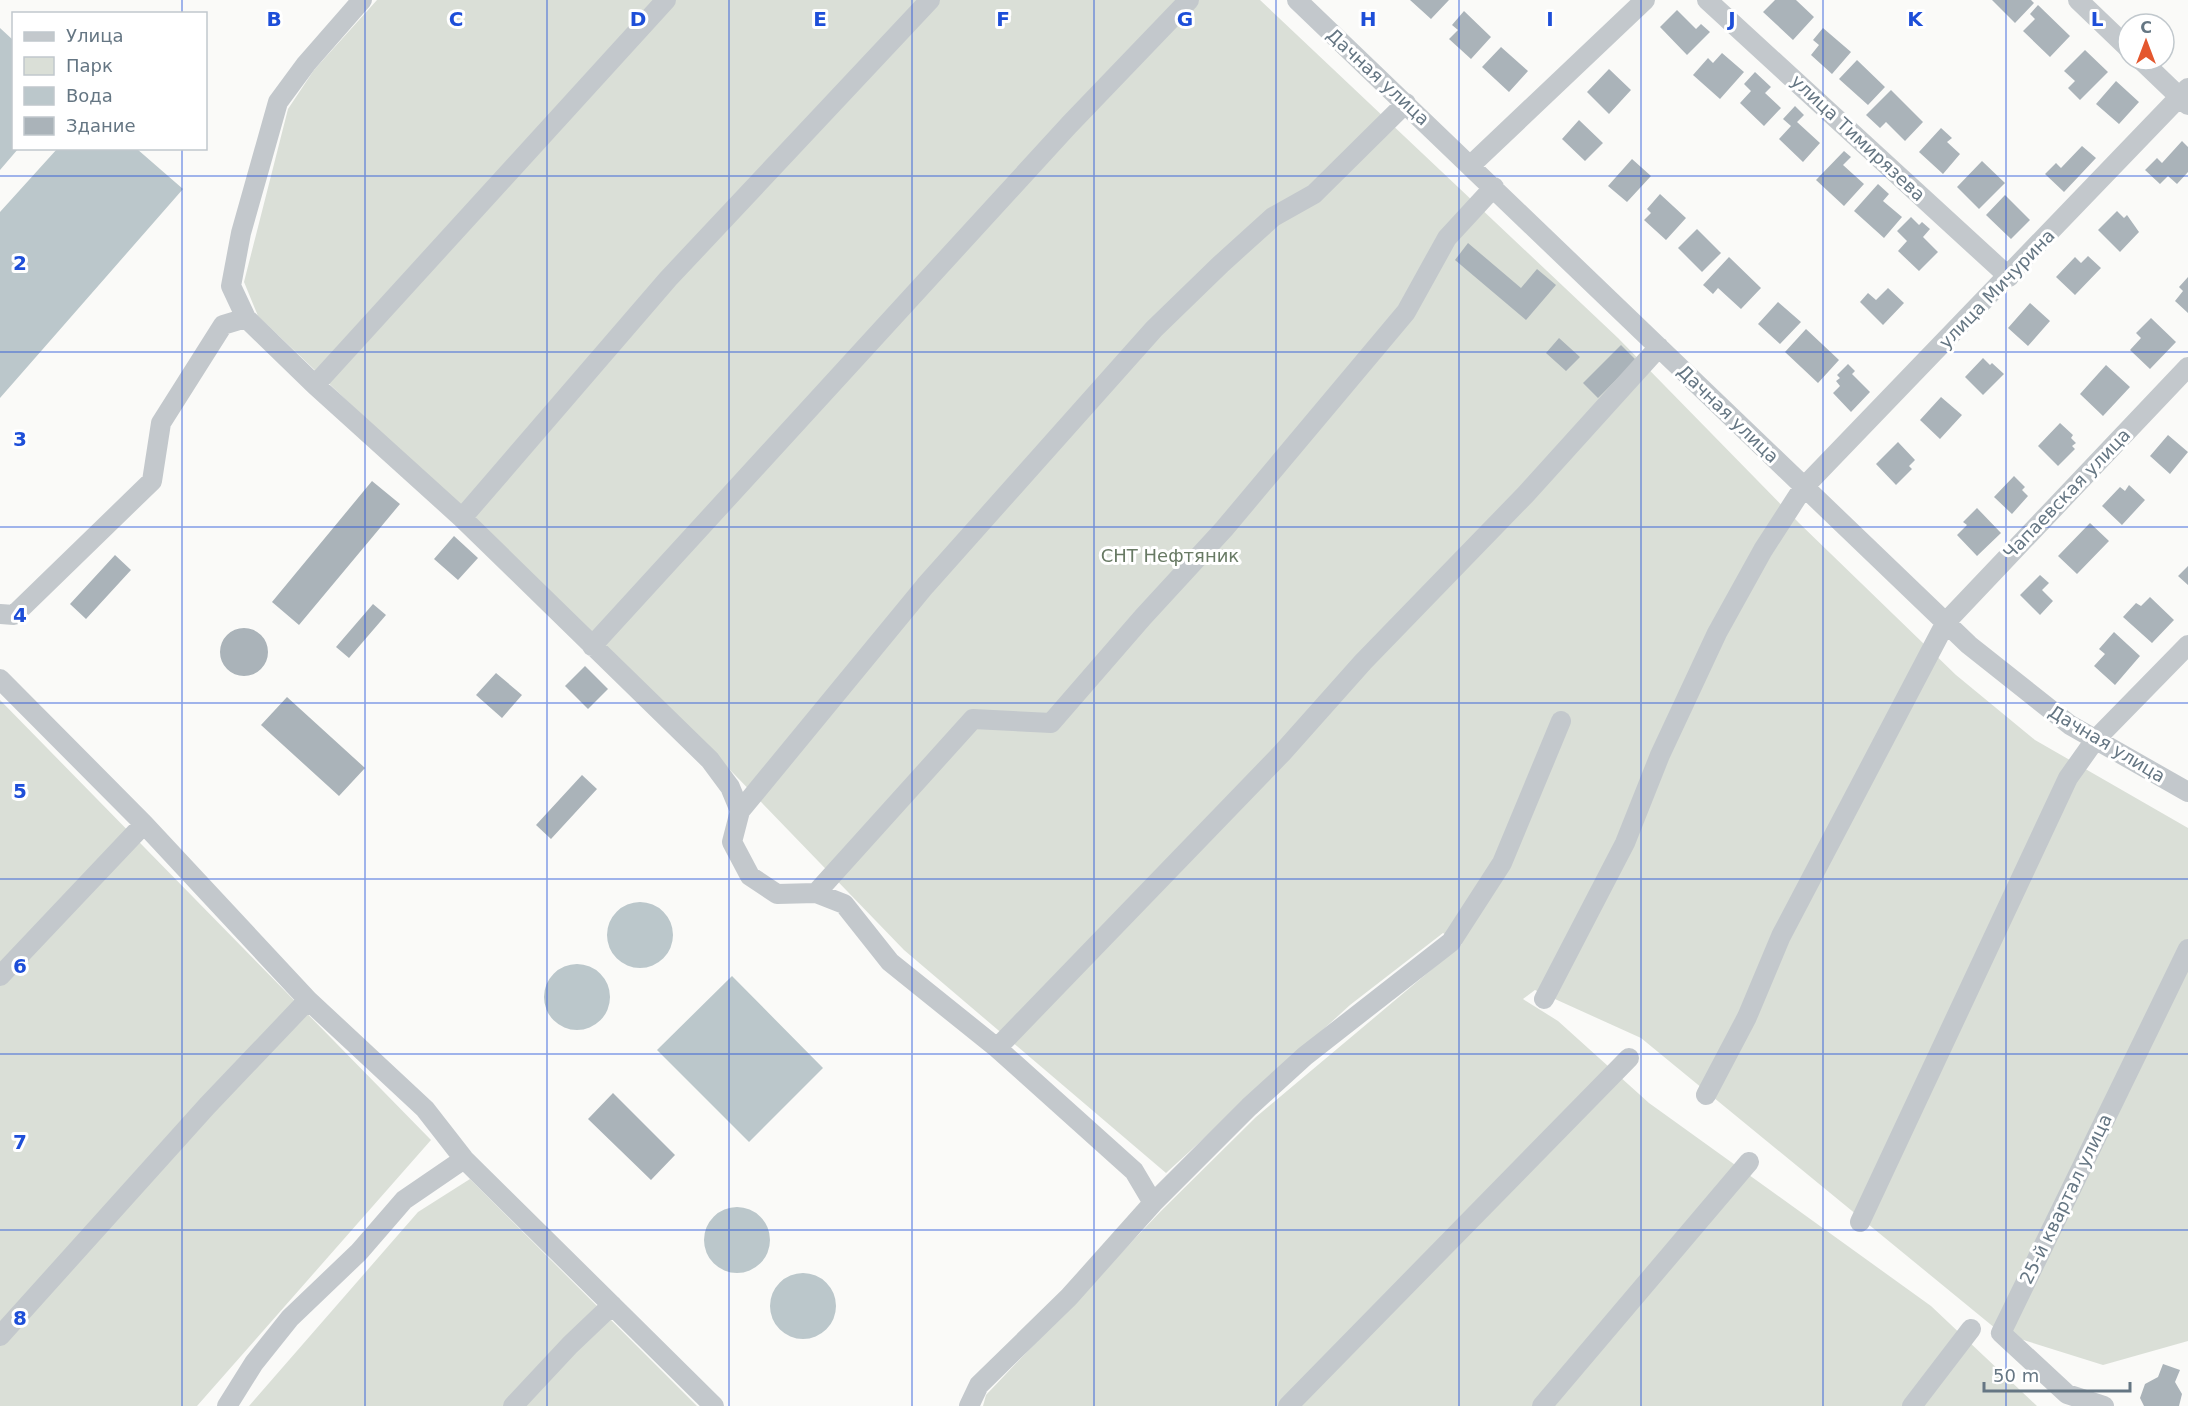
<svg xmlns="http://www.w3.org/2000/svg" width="2188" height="1406" font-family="'DejaVu Sans',sans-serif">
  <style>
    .green { fill: #dadfd7 }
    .water { fill: #bbc7cb }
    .building { fill: #aab3b9 }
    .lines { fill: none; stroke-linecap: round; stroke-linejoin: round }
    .minor { stroke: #c3c8cc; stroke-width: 20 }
    .grid { fill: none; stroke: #1d4ed8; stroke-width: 1.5; stroke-opacity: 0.55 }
    .labels { text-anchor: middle; stroke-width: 6; stroke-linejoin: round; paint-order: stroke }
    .street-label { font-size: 18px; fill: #657683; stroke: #fff }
    .park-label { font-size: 18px; fill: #687a64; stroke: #fff }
    .grid-label { font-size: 20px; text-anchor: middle; font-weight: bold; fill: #1d4ed8; stroke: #fff; stroke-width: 6; stroke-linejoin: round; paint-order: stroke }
  </style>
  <rect width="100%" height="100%" fill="#fafaf8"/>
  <!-- green -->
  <path class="green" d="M377 0H1260L1618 338 1799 523 1956 675 2035 740 2188 828V1341L2103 1365 2001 1333 1641 1038 1535 990 1523 999 1558 1021 1649 1103 1931 1306 2037 1406H983L986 1395 1161 1211 1256 1117 1462 944 1443 933 1350 1005 1166 1173 904 950 675 713 258 316 244 282 288 109 314 70Z
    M0 700 431 1140 197 1406H0Z
    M470 1179 697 1406H249L418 1212Z"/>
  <!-- water -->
  <path class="water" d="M0 28 13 40 14 148 18 149 0 170Z
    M57 149H137L183 189 0 398V212Z
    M607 935a33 33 0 1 1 66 0a33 33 0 1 1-66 0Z
    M544 997a33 33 0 1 1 66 0a33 33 0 1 1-66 0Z
    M732 976 823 1068 749 1142 657 1050Z
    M704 1240a33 33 0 1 1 66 0a33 33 0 1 1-66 0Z
    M770 1306a33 33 0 1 1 66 0a33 33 0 1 1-66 0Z"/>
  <!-- building -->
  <path class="building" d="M1410 0H1449L1431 19Z
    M1775 0H1796L1814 17 1793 40 1763 12Z
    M1992 0H2031L2034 3 2015 23Z
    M2038 5 2070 36 2050 57 2023 31 2035 19 2030 14Z
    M1677 10 1696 29 1701 24 1710 32 1687 55 1660 27Z
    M1464 11 1491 37 1471 59 1449 39 1458 30 1452 25Z
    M1823 28 1851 52 1832 74 1811 55 1819 45 1813 40Z
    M1501 47 1528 71 1509 92 1482 67Z
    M2085 50 2108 72 2080 100 2068 88 2075 81 2064 71Z
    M1722 53 1744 72 1720 99 1693 75 1708 58 1713 63Z
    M1857 60 1885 87 1868 105 1839 79Z
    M1609 69 1631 90 1609 114 1587 92Z
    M1755 72 1771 87 1765 93 1781 108 1764 126 1740 103 1751 91 1744 84Z
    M2116 81 2139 102 2119 124 2096 104Z
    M1891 90 1923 122 1905 141 1886 122 1880 128 1866 115Z
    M1795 106 1804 115 1797 122 1820 143 1803 162 1779 139 1791 126 1783 119Z
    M1579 120 1603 143 1585 161 1562 139Z
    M1941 128 1952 138 1947 142 1960 154 1943 174 1919 152Z
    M2182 141 2188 147V172L2177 184 2168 176 2160 184 2145 170 2157 158 2162 163Z
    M2082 146 2096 158 2064 192 2045 174 2056 163 2061 168Z
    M1844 151 1851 157 1843 165 1864 184 1844 206 1816 180Z
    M1632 159 1651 176 1627 202 1608 186Z
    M1982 161 2005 183 1979 209 1957 187Z
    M1878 184 1889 194 1883 201 1902 217 1884 238 1854 211Z
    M1660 194 1686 218 1666 240 1644 220 1651 213 1647 209Z
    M2005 195 2030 220 2011 239 1986 215Z
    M2117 211 2124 218 2127 215 2139 232 2120 252 2098 230Z
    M1911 217 1919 225 1922 222 1930 229 1923 237 1938 252 1919 271 1898 251 1907 241 1897 231Z
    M1697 229 1721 253 1702 272 1678 248Z
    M1468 243 1521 288 1537 269 1556 285 1526 320 1455 260Z
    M2088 256 2101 268 2075 295 2056 277 2075 257 2081 263Z
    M1729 257 1761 288 1741 309 1718 288 1713 294 1703 285Z
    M2188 277V313L2175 301 2183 291 2179 287Z
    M1888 288 1904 303 1883 325 1860 302 1868 293 1876 300Z
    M1778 302 1801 322 1780 344 1758 324Z
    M2030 303 2050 321 2028 346 2008 328Z
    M2151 318 2176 342 2150 369 2130 350 2141 338 2136 333Z
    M1806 329 1839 360 1818 383 1785 352Z
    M1559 338 1580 357 1566 371 1546 353Z
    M1621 345 1636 360 1598 398 1583 383Z
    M1983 358 1990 365 1992 363 2004 374 1983 395 1965 377Z
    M1848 364 1855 371 1852 374 1870 392 1851 412 1833 393 1840 386 1836 381 1840 378 1837 375Z
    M2106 365 2130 387 2103 416 2080 394Z
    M1941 397 1962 415 1940 439 1920 420Z
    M2060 423 2073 435 2071 438 2076 443 2072 446 2075 449 2058 466 2038 446Z
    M2168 435 2188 452 2170 474 2150 456Z
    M1898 442 1915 460 1909 466 1912 469 1896 485 1876 464Z
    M2014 476 2025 487 2022 490 2028 496 2012 514 1994 497Z
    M372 481 400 504 299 625 272 602Z
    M2129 485 2145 500 2122 525 2102 506 2120 487 2125 491Z
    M1977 508 2001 533 1977 556 1957 535 1967 525 1963 522Z
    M2090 523 2109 541 2077 574 2058 556Z
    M454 536 478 558 458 580 434 559Z
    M115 555 131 570 86 619 70 604Z
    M2188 566V585L2178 576Z
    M2040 575 2049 583 2042 590 2053 601 2040 615 2020 595Z
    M2150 597 2174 620 2152 643 2123 617 2136 603 2141 606Z
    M373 604 386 615 349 658 336 647Z
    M220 652a24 24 0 1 1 48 0a24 24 0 1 1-48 0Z
    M2114 632 2140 656 2115 685 2094 666 2105 654 2099 649Z
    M585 666 608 689 588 709 565 686Z
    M496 673 522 695 502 718 476 695Z
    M287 697 365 768 339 796 261 725Z
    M582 775 597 789 551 839 536 825Z
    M613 1093 675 1155 651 1180 588 1119Z
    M2163 1364 2180 1370 2175 1382 2182 1394 2179 1406H2144L2140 1398 2145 1384 2158 1377Z"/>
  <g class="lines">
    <!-- minor -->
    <path class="minor" d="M362 0 306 64 278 102 241 233 231 286 246 318 315 385 462 518 710 760 730 787 740 811 732 842 750 876 777 894 816 893 844 904 890 962 997 1048 1134 1171 1153 1203
      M1297 0 1969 645 2070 725 2188 792
      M1707 0 2009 277
      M2078 0 2128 48
      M2141 60 2188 105
      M1471 165 1645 0
      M315 385 666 0
      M462 518 668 279 930 0
      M0 614 14 615 152 481 161 423 223 325 246 318
      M592 646 1069 125 1189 0
      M0 679 144 824 308 1000 425 1109 464 1159 714 1406
      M740 811 925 586 1154 329 1221 264 1273 217 1314 194 1406 103
      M816 893 973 719 1051 723 1143 617 1224 529 1406 312 1447 238 1494 187
      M0 976 144 824
      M1544 999 1625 843 1660 755 1717 633 1763 550 1803 488 2188 88
      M997 1048 1282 753 1363 662 1526 494 1659 347
      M1706 1095 1747 1017 1781 936 1946 622 2188 367
      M1860 1222 2068 778 2095 740 2188 645
      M0 1336 207 1106 308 1000
      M227 1406 254 1363 290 1318 359 1252 404 1200 464 1159
      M513 1406 570 1345 612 1305
      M969 1406 979 1385 1069 1297 1153 1203 1249 1107 1305 1056 1451 942 1502 863 1561 721
      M1288 1406 1629 1058
      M1542 1406 1749 1162
      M1912 1406 1971 1329
      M2104 1406 2067 1394 2001 1333 2188 949"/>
  </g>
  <!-- grid -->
  <path class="grid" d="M182 0V14M365 0V1406M547 0V1406M729 0V1406M912 0V1406M1094 0V1406M1276 0V1406M1459 0V1406M1641 0V1406M1823 0V1406M2006 0V1406M182 148V1406M0 176H2188M0 352H2188M0 527H2188M0 703H2188M0 879H2188M0 1054H2188M0 1230H2188"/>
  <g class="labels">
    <!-- street labels -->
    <g class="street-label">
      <text transform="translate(1378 77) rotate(43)" y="6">Дачная улица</text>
      <text transform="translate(1858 138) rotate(43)" y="6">улица Тимирязева</text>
      <text transform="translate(1997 289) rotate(-46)" y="6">улица Мичурина</text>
      <text transform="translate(1728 414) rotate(44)" y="6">Дачная улица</text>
      <text transform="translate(2067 494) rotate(-46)" y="6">Чапаевская улица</text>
      <text transform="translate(2107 744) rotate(31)" y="6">Дачная улица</text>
      <text transform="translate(2066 1199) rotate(-64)" y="6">25-й квартал улица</text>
    </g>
    <!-- park labels -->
    <g class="park-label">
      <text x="1170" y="562">СНТ Нефтяник</text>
    </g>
  </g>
  <g class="grid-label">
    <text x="274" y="26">B</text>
    <text x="456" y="26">C</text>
    <text x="638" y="26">D</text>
    <text x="820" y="26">E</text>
    <text x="1003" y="26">F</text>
    <text x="1185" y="26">G</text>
    <text x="1368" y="26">H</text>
    <text x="1550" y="26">I</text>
    <text x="1732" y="26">J</text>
    <text x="1915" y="26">K</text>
    <text x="2097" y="26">L</text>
    <text x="20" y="270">2</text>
    <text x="20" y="446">3</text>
    <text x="20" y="622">4</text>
    <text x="20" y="798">5</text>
    <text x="20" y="973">6</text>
    <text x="20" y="1149">7</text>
    <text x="20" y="1325">8</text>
  </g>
  <!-- legend -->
  <rect x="12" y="12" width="195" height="138" fill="#ffffff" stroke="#c1c8cd" stroke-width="1.5"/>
  <rect x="24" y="32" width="30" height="9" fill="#c3c8cc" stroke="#c1c8cd" stroke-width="1.5"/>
  <text x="66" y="42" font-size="18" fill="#657683">Улица</text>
  <rect x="24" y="57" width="30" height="18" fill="#dadfd7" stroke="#c1c8cd" stroke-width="1.5"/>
  <text x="66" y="72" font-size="18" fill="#657683">Парк</text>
  <rect x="24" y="87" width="30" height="18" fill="#bbc7cb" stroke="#c1c8cd" stroke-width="1.5"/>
  <text x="66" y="102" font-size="18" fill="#657683">Вода</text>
  <rect x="24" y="117" width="30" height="18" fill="#aab3b9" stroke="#c1c8cd" stroke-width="1.5"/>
  <text x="66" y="132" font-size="18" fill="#657683">Здание</text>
  <!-- north arrow -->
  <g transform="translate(2146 42)"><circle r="28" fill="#ffffff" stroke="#c1c8cd" stroke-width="1.5"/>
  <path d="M0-4.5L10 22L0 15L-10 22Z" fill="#e4572e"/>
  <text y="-9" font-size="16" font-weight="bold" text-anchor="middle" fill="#657683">С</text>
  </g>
  <!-- scale -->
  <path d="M1984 1382v9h146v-9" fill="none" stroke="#657683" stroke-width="3"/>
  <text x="1993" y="1382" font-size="18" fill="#657683" stroke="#ffffff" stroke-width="4.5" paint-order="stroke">50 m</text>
</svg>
